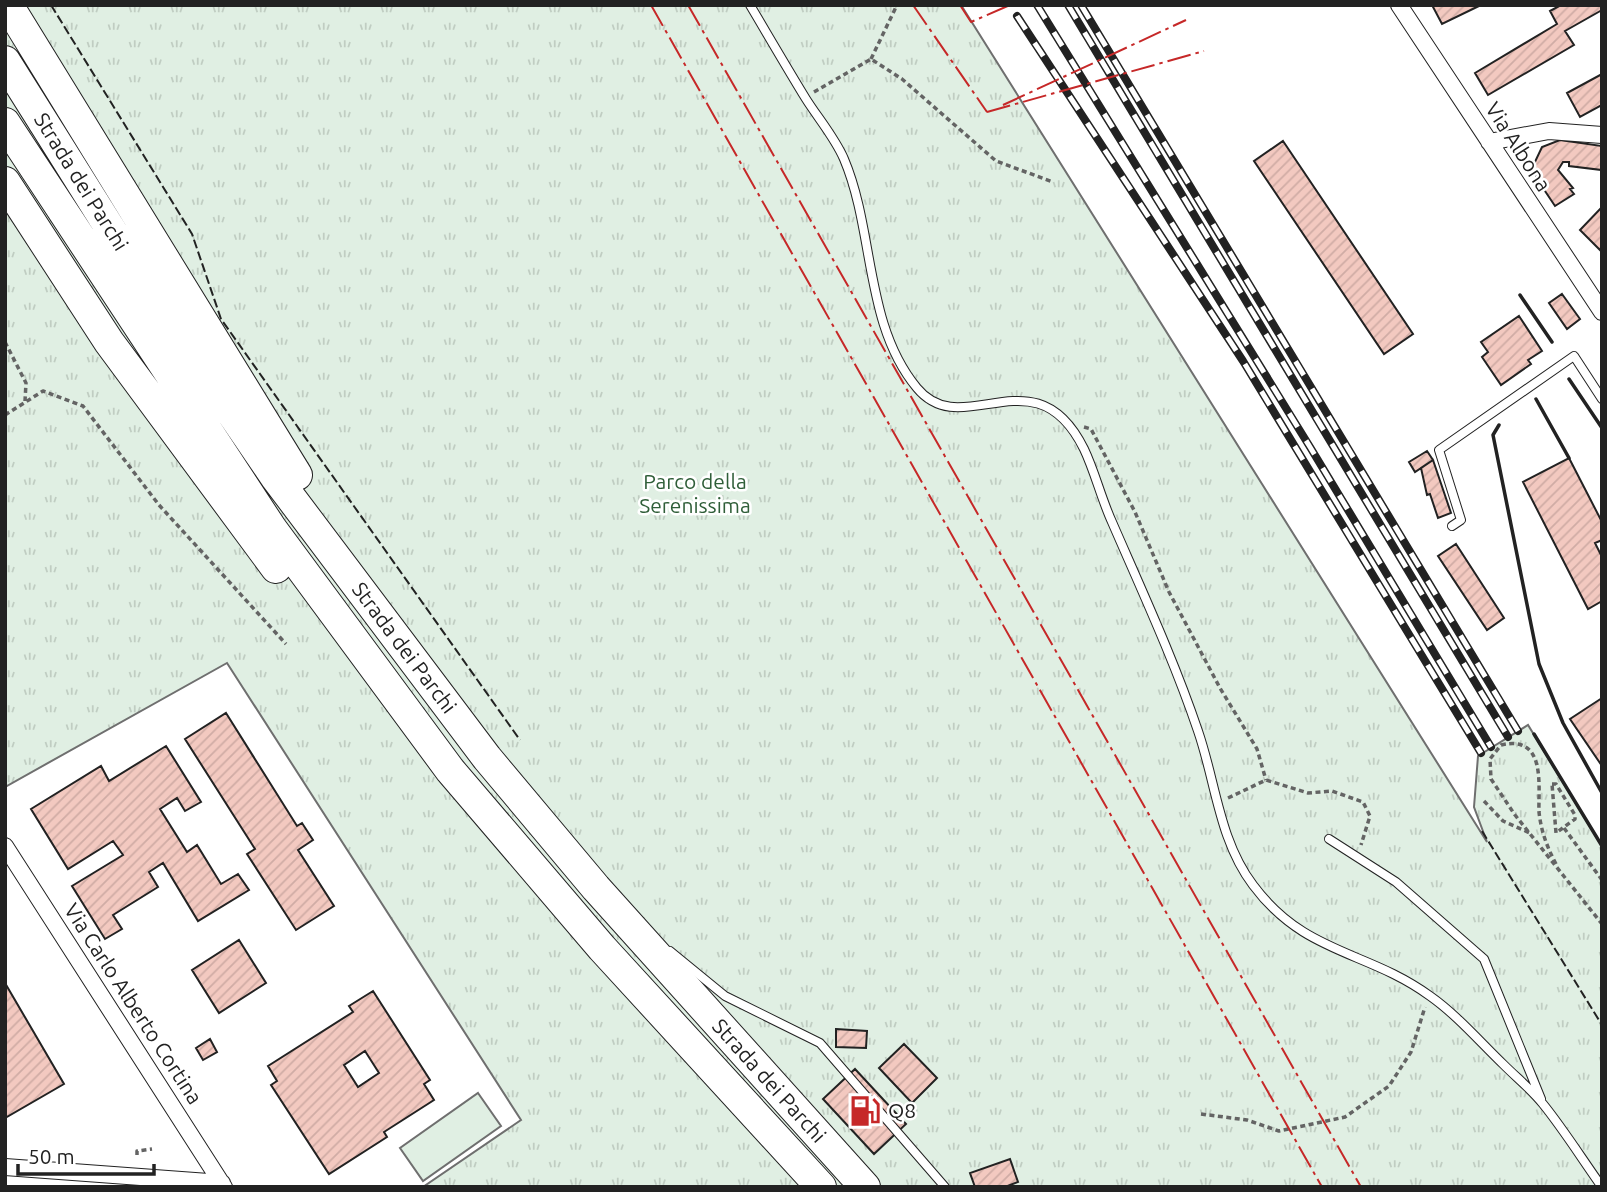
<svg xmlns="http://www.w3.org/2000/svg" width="1607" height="1192" font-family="Ubuntu,sans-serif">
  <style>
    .park { fill: url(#park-tufts); stroke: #6f6f6f; stroke-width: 2 }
    .pitch { fill: #e0efe3; stroke: #6f6f6f; stroke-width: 2 }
    .building { fill: url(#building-hatch); stroke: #222; stroke-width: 2; fill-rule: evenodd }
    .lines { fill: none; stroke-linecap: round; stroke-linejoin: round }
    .lane-casing { stroke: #222; stroke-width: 10 }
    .street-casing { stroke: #222; stroke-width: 18 }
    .highway-casing { stroke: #222; stroke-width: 32 }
    .path { stroke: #646464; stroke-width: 3.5; stroke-dasharray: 5 3.5; stroke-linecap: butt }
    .lane { stroke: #fff; stroke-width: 8 }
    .street { stroke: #fff; stroke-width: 16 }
    .highway { stroke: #fff; stroke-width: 30 }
    .rail-casing { stroke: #222; stroke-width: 8 }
    .rail { stroke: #fff; stroke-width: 5; stroke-dasharray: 16; stroke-linecap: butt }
    .fence { stroke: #222; stroke-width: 2; stroke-dasharray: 9 3.5; stroke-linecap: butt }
    .wall { stroke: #222; stroke-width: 3.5 }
    .power { stroke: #c62828; stroke-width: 2; stroke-dasharray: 24 5 3.5 5; stroke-linecap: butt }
    .labels { text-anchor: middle; stroke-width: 5; stroke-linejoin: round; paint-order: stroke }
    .street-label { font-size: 21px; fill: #222; stroke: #fff }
    .park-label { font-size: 21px; fill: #2f5e38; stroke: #fff }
    .poi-label { font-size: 21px; fill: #222; stroke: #fff; text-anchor: start }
  </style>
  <defs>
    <pattern id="park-tufts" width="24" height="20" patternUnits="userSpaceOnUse" patternTransform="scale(1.75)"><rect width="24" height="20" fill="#e0efe3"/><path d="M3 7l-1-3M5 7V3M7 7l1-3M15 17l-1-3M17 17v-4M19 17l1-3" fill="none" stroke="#c0cdc2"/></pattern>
    <pattern id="building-hatch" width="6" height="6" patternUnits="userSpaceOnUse" patternTransform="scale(1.75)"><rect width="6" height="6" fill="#f3c9c0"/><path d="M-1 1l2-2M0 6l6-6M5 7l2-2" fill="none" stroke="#d0aca5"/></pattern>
  </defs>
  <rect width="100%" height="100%" fill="#fff"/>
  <!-- park -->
  <path class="park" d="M5 5H961L1487 842 1474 807 1478 756 1528 725 1602 846V1187H423L521 1120 227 663 5 787Z"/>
  <!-- pitch -->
  <path class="pitch" d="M478 1093 501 1126 423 1181 400 1148Z"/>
  <!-- building -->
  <path class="building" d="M1432 5H1481L1442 24Z
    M1561 5H1602V10L1565 31 1574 45 1488 95 1475 73 1557 24 1550 11Z
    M1602 74V105L1580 117 1567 93Z
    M1560 140 1602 146V170L1569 166V162H1563L1558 170 1573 188 1570 189 1574 194 1555 206 1537 179 1533 166 1542 147Z
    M1283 141 1413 334 1384 354 1254 161Z
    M1602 207V248L1600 250 1580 230Z
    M1562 294 1580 319 1567 329 1549 303Z
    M1519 316 1542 351 1528 360 1531 364 1501 385 1482 357 1488 352 1481 342Z
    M1427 451 1433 460 1415 472 1409 462Z
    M1569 458 1602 522V540L1595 543 1602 557V601L1588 609 1523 482Z
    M1433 460 1451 513 1438 518 1430 494 1427 495 1421 468Z
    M1456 544 1504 618 1487 630 1438 556Z
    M1602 698V766L1570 719Z
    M226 713 297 826 302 823 313 840 298 850 334 906 296 930 247 854 255 849 185 739Z
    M166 746 201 802 185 811 177 798 160 809 187 852 197 845 221 884 238 874 249 890 198 921 163 863 149 872 158 887 113 915 122 929 105 939 72 886 123 855 113 841 68 869 31 809 101 766 109 781Z
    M239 940 266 983 219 1013 192 970Z
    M5 983 64 1084 5 1118Z
    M373 991 430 1080 424 1084 434 1100 384 1132 387 1137 329 1174 271 1085 277 1081 268 1066 353 1012 349 1006ZM365 1051 379 1073 358 1087 344 1065Z
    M836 1029 867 1031 866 1048 836 1047Z
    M210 1039 217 1052 203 1060 196 1048Z
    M904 1044 937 1078 912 1103 879 1068Z
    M855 1069 906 1124 874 1154 823 1099Z
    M1010 1159 1018 1182 1005 1187H975L970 1173Z"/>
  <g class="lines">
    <defs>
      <path id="lane" d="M750 5C769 37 787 68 806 99 818 118 835 138 844 159 875 232 864 324 917 388 963 444 1035 350 1084 449 1095 472 1101 498 1112 522 1142 591 1174 660 1198 731 1216 783 1219 840 1253 885 1305 955 1367 950 1430 996 1457 1015 1480 1042 1504 1065 1517 1078 1532 1090 1543 1104 1564 1130 1582 1159 1602 1187
        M1452 526 1461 520 1439 450 1574 356 1602 399
        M1329 839 1396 882 1484 959 1541 1099
        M670 951 725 996 820 1043 945 1187"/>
      <path id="street" d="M1399 5 1602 312
        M1489 142 1549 131 1602 135
        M5 846 224 1187
        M5 1167 222 1183"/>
      <path id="highway" d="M8 5 297 475
        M5 61 160 308 276 478 487 758 596 888 865 1187
        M5 123 272 529 450 770 602 948 821 1187
        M5 182 109 342 276 568"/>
    </defs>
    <!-- lane casing -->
    <use href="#lane" class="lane-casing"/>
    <!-- street casing -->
    <use href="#street" class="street-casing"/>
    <!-- highway casing -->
    <use href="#highway" class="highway-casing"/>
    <!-- path -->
    <path class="path" d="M871 59 897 5
      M814 92 871 59 902 79 996 161 1053 182
      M5 342 26 383 25 401
      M5 415 43 391 83 406 159 505 286 644
      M1084 427 1091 429 1135 512 1169 592 1220 688 1257 749 1266 780
      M1552 784H1556L1575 815V819L1556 833Z
      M1228 798 1266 780 1308 793 1332 791 1363 802 1370 816 1361 845
      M1484 801 1503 821 1530 833
      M1564 828 1602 880
      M1556 864C1547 847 1541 831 1539 812 1538 787 1547 734 1501 745L1490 759 1491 779 1515 815 1602 924
      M1201 1114 1247 1120 1279 1131 1345 1117 1389 1086 1411 1052 1425 1007
      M137 1155V1151L152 1149"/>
    <!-- lane -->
    <use href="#lane" class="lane"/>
    <!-- street -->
    <use href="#street" class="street"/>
    <!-- highway -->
    <use href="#highway" class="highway"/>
    <defs>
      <path id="rail" d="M1037 5 1310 447 1491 747
        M1068 5 1508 737
        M1081 5 1518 731
        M1017 16 1243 361 1481 753"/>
    </defs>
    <!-- rail casing -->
    <use href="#rail" class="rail-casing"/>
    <!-- rail -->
    <use href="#rail" class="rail"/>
    <!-- fence -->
    <path class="fence" d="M51 5 192 234 221 319 520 740
      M1482 831 1602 1025"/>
    <!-- wall -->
    <path class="wall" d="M1520 295 1552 342
      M1569 379 1602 428
      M1536 399 1569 458
      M1499 425 1493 435 1539 664 1563 723 1602 793
      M1534 734 1602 846"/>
    <!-- power -->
    <path class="power" d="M651 5 1322 1187
      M688 5 1361 1187
      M913 5 987 112
      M960 5 971 22 1010 5
      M1003 105 1186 20
      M987 112 1204 51"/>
  </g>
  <!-- icons -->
  <defs>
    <symbol id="fuel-bare" viewBox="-9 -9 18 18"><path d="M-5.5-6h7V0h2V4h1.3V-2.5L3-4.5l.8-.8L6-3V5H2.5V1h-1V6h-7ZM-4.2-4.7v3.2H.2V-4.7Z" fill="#c62828" stroke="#fff" stroke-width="2.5" paint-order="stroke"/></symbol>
  </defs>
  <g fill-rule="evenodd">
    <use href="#fuel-bare" x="843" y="1089" width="44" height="44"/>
  </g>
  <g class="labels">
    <!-- street labels -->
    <g class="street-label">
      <text transform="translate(1518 147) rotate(57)" y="7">Via Albona</text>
      <text transform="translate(81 182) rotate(58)" y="7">Strada dei Parchi</text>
      <text transform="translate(404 648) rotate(53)" y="7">Strada dei Parchi</text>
      <text transform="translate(133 1004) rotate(57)" y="7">Via Carlo Alberto Cortina</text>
      <text transform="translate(769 1081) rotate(48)" y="7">Strada dei Parchi</text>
    </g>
    <!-- park labels -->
    <g class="park-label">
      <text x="695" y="489">Parco della<tspan x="695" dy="24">Serenissima</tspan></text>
    </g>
    <!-- poi labels -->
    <g class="poi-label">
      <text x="888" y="1118">Q8</text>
    </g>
  </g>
  <!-- border -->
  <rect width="1607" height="1192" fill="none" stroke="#222222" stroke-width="14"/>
  <!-- scale -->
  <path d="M18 1164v10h136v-10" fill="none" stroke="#222222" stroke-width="3.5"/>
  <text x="28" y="1164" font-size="21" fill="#222222" stroke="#ffffff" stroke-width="5" paint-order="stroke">50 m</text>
</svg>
